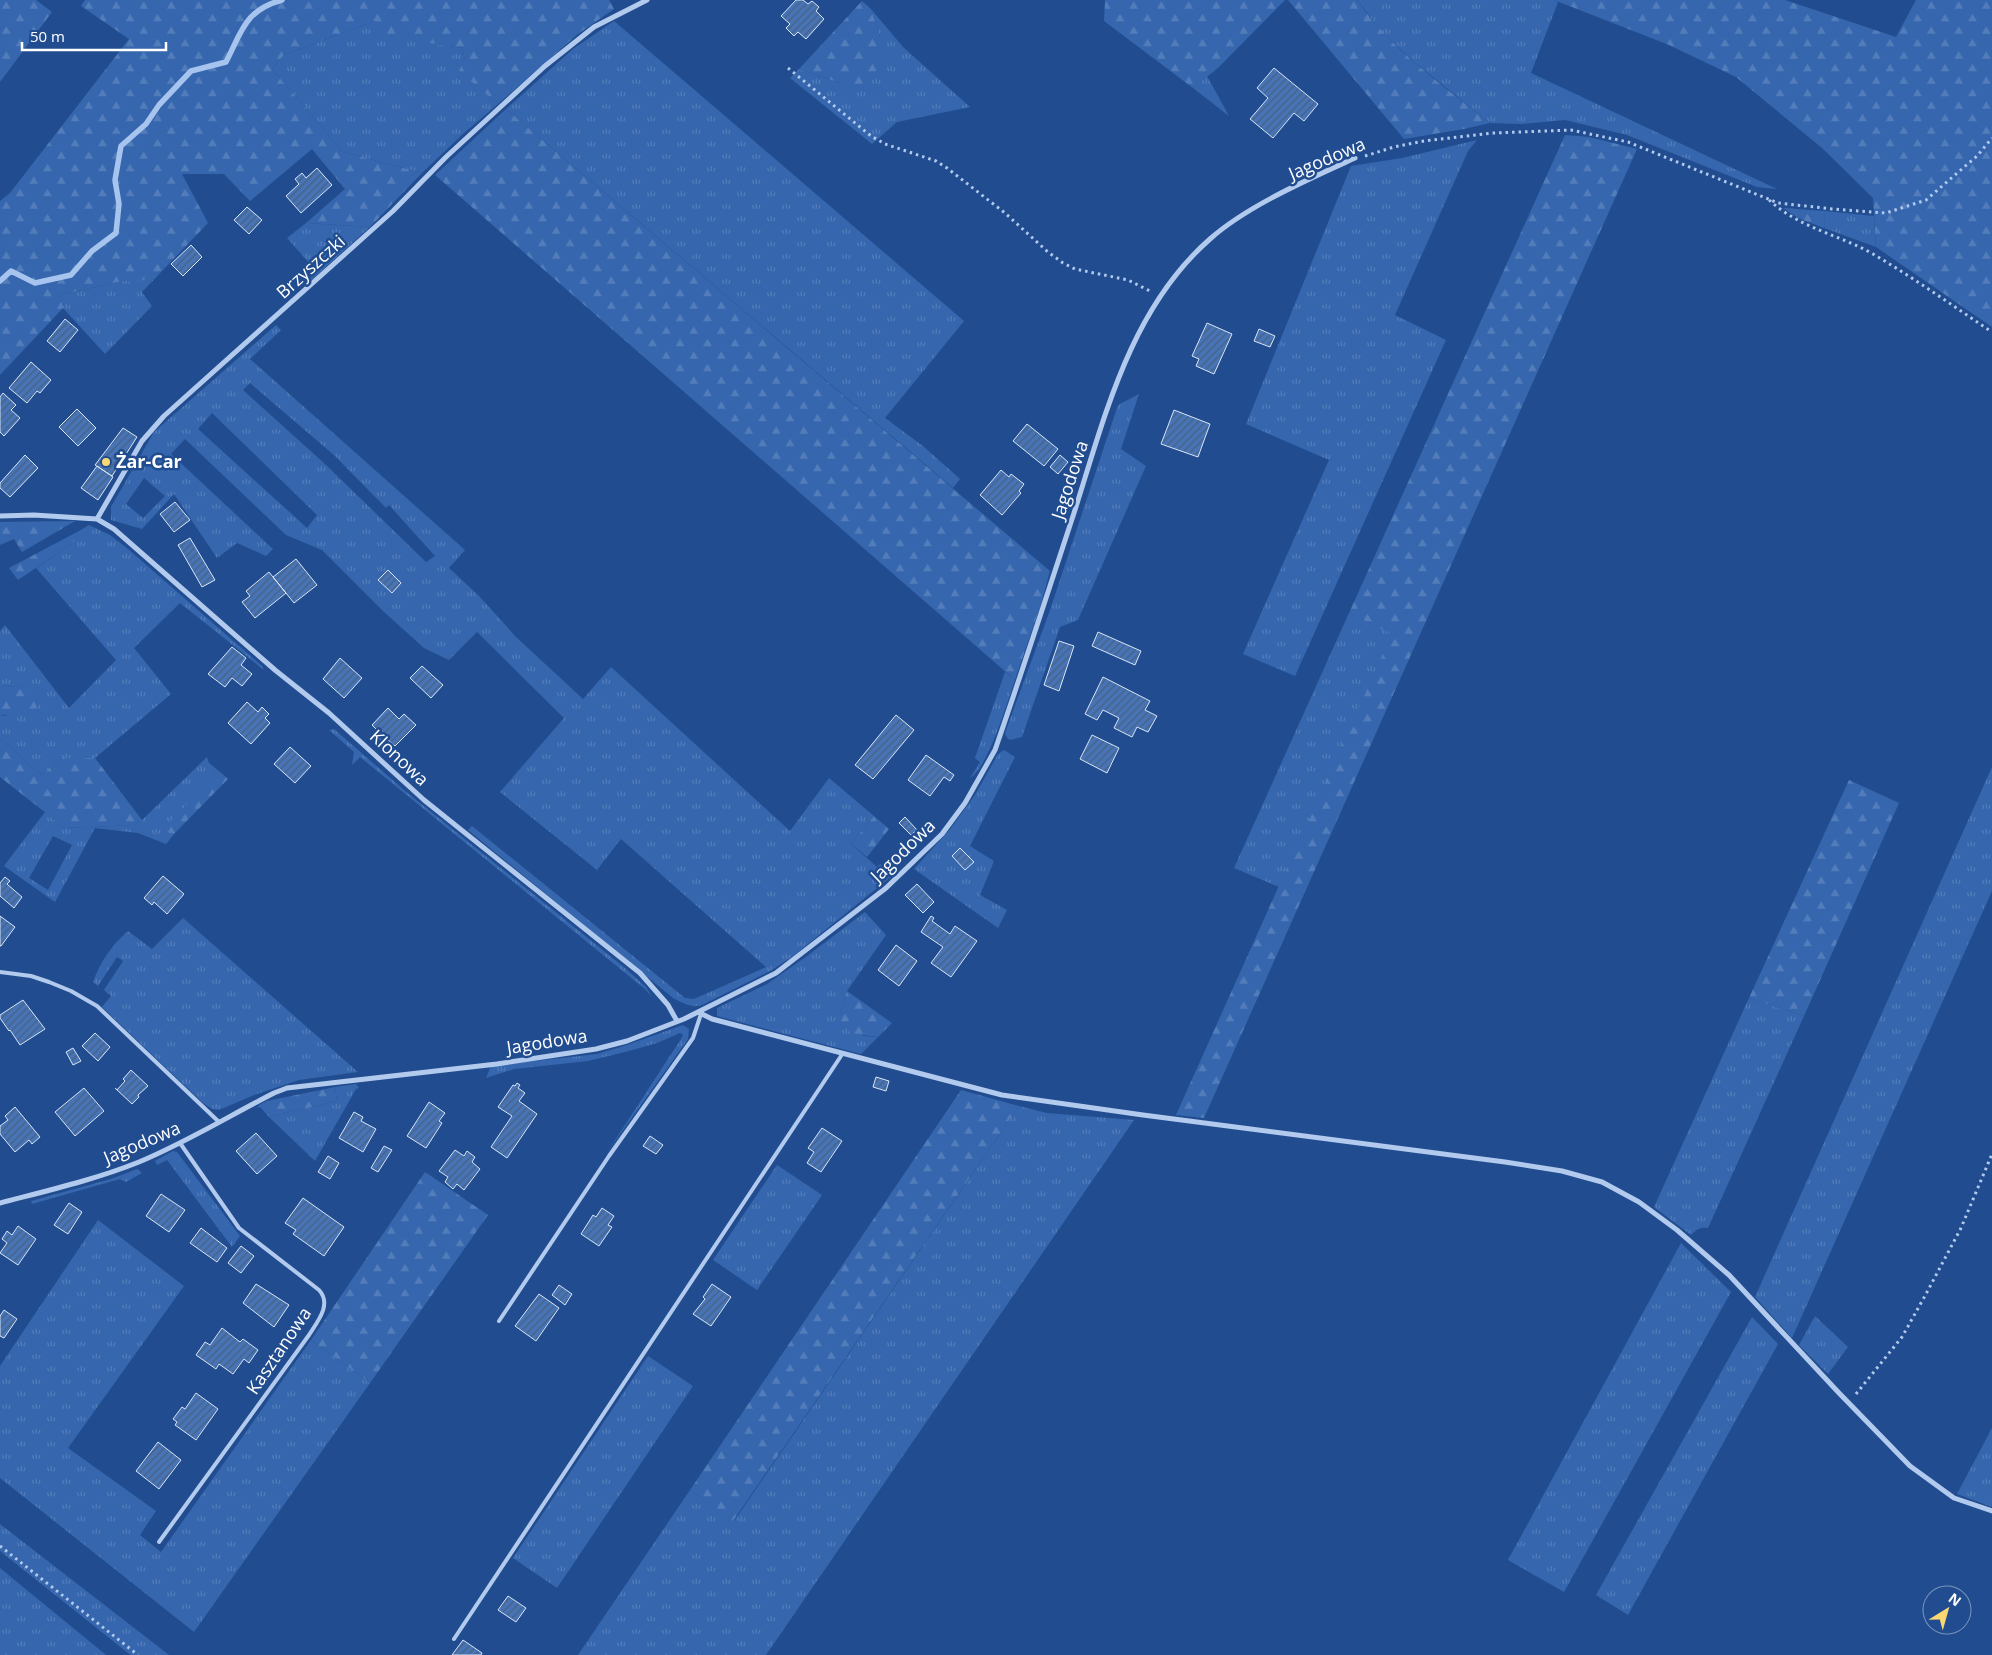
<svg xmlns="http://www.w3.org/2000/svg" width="1992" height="1655" font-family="'Open Sans',sans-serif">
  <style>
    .grass { fill: url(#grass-tufts); fill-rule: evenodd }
    .forest { fill: url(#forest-firs) }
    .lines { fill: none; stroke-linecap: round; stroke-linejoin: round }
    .stream { stroke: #a6c4ee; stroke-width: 5.5 }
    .building { fill: url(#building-hatch); stroke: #d8e6f9 }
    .path { stroke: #b2caed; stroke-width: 3; stroke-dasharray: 2.5 4; stroke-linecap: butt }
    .lane { stroke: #b2caed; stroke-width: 4 }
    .street { stroke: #b2caed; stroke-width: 5 }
    .poi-dot { fill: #f9d874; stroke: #214d90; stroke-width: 2 }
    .labels { text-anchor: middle; stroke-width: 5; stroke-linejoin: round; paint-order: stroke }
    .street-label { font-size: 18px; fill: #fff; stroke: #214d90 }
    .poi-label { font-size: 18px; font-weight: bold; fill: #fff; stroke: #214d90; text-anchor: start }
  </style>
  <defs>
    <pattern id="grass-tufts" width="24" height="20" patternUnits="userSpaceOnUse" patternTransform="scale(1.25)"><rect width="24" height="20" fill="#3566ae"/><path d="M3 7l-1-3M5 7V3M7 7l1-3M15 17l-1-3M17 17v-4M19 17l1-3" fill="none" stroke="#537dba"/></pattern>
    <pattern id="forest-firs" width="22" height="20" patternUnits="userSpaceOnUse" patternTransform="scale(1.25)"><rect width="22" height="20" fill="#3566ae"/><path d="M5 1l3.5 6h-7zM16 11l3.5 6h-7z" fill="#537dba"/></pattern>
    <pattern id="building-hatch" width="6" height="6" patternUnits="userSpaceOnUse" patternTransform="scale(1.25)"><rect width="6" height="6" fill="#4674b6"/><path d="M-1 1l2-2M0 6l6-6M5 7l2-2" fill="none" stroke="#496081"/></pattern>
  </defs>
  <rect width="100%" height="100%" fill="#214d90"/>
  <!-- grass -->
  <path class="grass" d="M1357 0H1554L1558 2 1531 73 1777 189 1757 187 1627 135 1565 120 1521 124 1490 123 1414 62 1381 31Z
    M871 9 903 47 970 107 897 122 872 144 790 78 799 69 843 84 880 37Z
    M374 21 436 44 462 48 465 59 460 71 498 104 464 133 422 173 343 152 272 69 284 55Z
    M614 21 964 321 885 418 923 446 960 479 953 488 506 109 573 49Z
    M1207 76 1229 116 1193 88Z
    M1477 140 1468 151 1395 315 1446 340 1295 676 1243 654 1329 460 1246 424 1351 166 1402 158Z
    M1825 211 1874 216 1876 247 1824 228Z
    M306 223 370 227 307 284 300 275 311 265 287 238Z
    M163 270 142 292 152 306 105 354 63 308 60 295 127 280 133 284Z
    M276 325 281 330 250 359 465 550 449 568 479 596 516 637 583 699 611 667 790 831 829 778 874 816 851 844 877 867 880 864 892 876 792 957 770 971 702 1005C691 1008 683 1003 673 998L468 830 472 826 685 998 694 999 766 967 621 839 597 870 500 792 564 718 477 632 449 660 424 648 383 611 322 550 286 535 185 439 171 454 273 549 266 556 237 543 217 558 174 494 142 529 111 520V507L154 432ZM250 383 335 456 386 508 389 505 435 556 426 562 325 464 243 390ZM212 413 317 515 307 528 198 429ZM144 478 165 496 143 518 126 504Z
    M1139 394 1121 449 1146 466 1078 620 1060 627 1022 737 1010 740 1007 738 1005 733 1050 610 1118 405Z
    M89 525 110 535 128 549 262 666 264 670 180 603 134 648 171 694 95 758H62L41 775 0 738V716H6L23 686 0 687V631L5 625 69 708 116 660 36 568 74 542 79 531Z
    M1349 613 1393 634 1279 887 1234 868Z
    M1005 672 1015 680C1008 700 988 768 970 778L980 762 975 758Z
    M334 729 404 790 625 968 646 987 652 997 646 990 360 757 352 765 354 752 329 730Z
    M1004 750 1015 757 970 846 994 861 980 895 1007 910 998 928 914 869 951 828 975 795 998 754Z
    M207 757 209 763 219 771 162 831 174 834 166 844 138 833 95 828 55 902 4 866 45 812 65 828 134 825 142 820ZM53 836 72 845 48 890 29 878Z
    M1992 767V891L1792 1338 1755 1297Z
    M865 912 886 935 847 991 840 1013 863 1036 878 1037 861 1054 717 1016V1008L767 984 803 959Z
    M183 918 358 1072 299 1080 254 1095 219 1110 212 1109 203 1103 102 1007 111 996 104 990 123 961 117 957 98 986 93 982C100 962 112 945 128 931L152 949Z
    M1749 998 1804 1016 1708 1228C1700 1227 1697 1229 1691 1235L1654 1207Z
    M683 1025 689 1029 688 1039 606 1154 681 1039 683 1035 680 1033 657 1043 629 1051 588 1061 514 1069 486 1078 491 1066 597 1054 624 1046Z
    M356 1084 359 1088 356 1089 315 1161 269 1117 337 1101 335 1087Z
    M1019 1106 1047 1113 1134 1120 766 1655H578L690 1490 734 1521Z
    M173 1151 177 1152 240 1236 232 1247 167 1160 157 1165 155 1161Z
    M777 1165 822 1195 757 1290 713 1260Z
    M137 1169 142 1173 126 1182 120 1179 32 1204 31 1201 111 1179Z
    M98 1220 184 1286 68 1448 156 1511 140 1535 161 1552 311 1340 370 1383 194 1632 0 1478V1366Z
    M1681 1243 1731 1292 1564 1592 1508 1560Z
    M1815 1316 1848 1347 1828 1374 1799 1345Z
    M1752 1317 1778 1344 1628 1615 1596 1595Z
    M648 1356 693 1386 557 1588 513 1558Z
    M1992 1428V1507L1957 1494Z
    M0 1524 169 1655H131L128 1653 0 1551Z
    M0 1568 106 1655H0Z"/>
  <!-- forest -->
  <path class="forest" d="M0 0H36L52 12 0 82Z
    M85 0H609L614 9 578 34 498 104 459 71 465 59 462 48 386 36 374 21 284 55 272 69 343 152 422 173 370 227 306 223 345 189 312 149 250 201 224 174H182L208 223 163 270 133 285 127 280 60 295 63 308 0 375V201L10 193 129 39 81 6Z
    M1105 0H1285L1218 68 1193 88 1104 21Z
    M1288 0H1357C1391 50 1443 85 1490 123L1464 129 1404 139Z
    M1554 0H1785L1896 37 1916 0H1992V327L1876 247 1873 198 1822 148 1736 77 1669 45Z
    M862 1 871 9 880 37 881 54 876 72 865 86 843 84 799 69Z
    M506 109 1050 571 1041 604 1015 680 435 175Z
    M1565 135 1589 137 1637 149 1204 1118 1176 1115 1392 634 1349 613Z
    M1783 208 1825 211 1824 228 1798 218Z
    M75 521 22 552 14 539 0 545V522Z
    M79 531 74 542 18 580 9 568Z
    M23 686 39 694 42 701 33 710 0 716V687Z
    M0 738 41 775 62 758H95L142 820 134 825 65 828 0 777Z
    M219 771 228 779 174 834 161 831Z
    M1849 780 1899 803 1804 1016 1749 998Z
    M874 816 889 829 867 857 851 844Z
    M847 991 892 1023 878 1037 852 1034 841 1022 840 1013Z
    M335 1087 337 1101 269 1117 260 1107 257 1108 259 1105 267 1101Z
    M961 1090 1019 1106 733 1521 690 1490Z
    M425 1172 488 1215 370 1383 311 1340Z"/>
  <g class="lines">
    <!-- stream -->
    <path class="stream" d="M0 281 11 271 35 283 71 275 92 251 116 233 119 204 115 180 121 146 146 124 159 105 191 71 226 62C242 31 245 10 282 0"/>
  </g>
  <!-- building -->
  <path class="building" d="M796 0H803L808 4 812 1 819 7 816 11 824 19 806 39 798 32 794 36 786 28 790 24 781 16Z
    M1274 68 1318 104 1304 121 1294 113 1273 138 1250 119 1268 98 1257 88Z
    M317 168 332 185 301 213 286 196 299 184 295 179 302 173 306 178Z
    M247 207 262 220 249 234 234 220Z
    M191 245 202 257 183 276 171 264Z
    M65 319 78 330 60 352 47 341Z
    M1207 323 1232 334 1214 374 1196 366 1199 359 1192 356Z
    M1259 329 1275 336 1270 347 1254 341Z
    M31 362 51 380 40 393 37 391 27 403 9 388Z
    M3 393 16 405 11 410 20 418 4 436 0 432V397Z
    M77 409 96 428 78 446 59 427Z
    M1174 410 1210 424 1198 457 1161 444Z
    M1027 424 1058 449 1044 466 1013 441Z
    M123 428 137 437 112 476 95 465Z
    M25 455 38 468 10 497 0 488V483Z
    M1060 455 1068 462 1058 474 1050 467Z
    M97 466 113 477 98 500 81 488Z
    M1001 470 1009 477 1011 474 1024 484 1019 491 1021 493 1002 515 980 495Z
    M175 502 190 520 174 532 160 514Z
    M190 538 215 580 202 587 178 545Z
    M296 559 317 585 294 603 273 577Z
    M388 570 401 583 392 593 378 580Z
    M269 572 286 593 255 618 242 602 250 596 246 591Z
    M1098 632 1141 651 1135 665 1092 646Z
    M1059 641 1074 646 1059 691 1044 685Z
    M232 647 246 658 241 665 252 674 242 686 232 678 225 687 208 674Z
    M340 658 362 678 344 698 323 679Z
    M422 666 443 685 431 698 410 678Z
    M1103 677 1150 701 1145 710 1157 716 1148 732 1137 727 1132 737 1114 728 1119 718 1103 710 1097 720 1085 714Z
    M247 702 258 712 262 707 269 714 265 718 270 723 251 744 228 723Z
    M388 708 399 719 404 714 416 725 395 746 387 739 383 743 377 736 380 733 372 725Z
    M896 715 914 730 873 779 855 765Z
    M1092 735 1119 748 1107 773 1080 759Z
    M290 747 311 766 295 783 274 764Z
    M926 755 954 775 950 781 944 777 930 796 908 780Z
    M905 817 917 830 911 835 899 823Z
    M960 848 974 862 965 870 952 856Z
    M163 876 184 894 167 914 154 902 152 905 144 898Z
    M5 877 10 881 7 884 22 897 14 908 0 896V883Z
    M917 884 934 902 923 913 905 895Z
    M0 916 15 927 1 946H0Z
    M931 916 934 918 932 921 950 934 955 926 977 941 951 977 931 963 943 947 921 932Z
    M896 945 917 961 899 986 878 970Z
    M23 1000 45 1029 20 1045 10 1030 9 1031 0 1018V1015Z
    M95 1033 110 1047 98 1061 82 1046Z
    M73 1048 81 1061 73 1065 66 1052Z
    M131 1070 148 1086 138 1095 139 1097 132 1104 115 1088 117 1090 125 1081 123 1079Z
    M876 1077 889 1081 886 1091 873 1087Z
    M517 1083 520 1085 518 1088 525 1093 519 1101 537 1114 507 1158 491 1147 512 1116 498 1107 513 1085 515 1086Z
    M84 1088 104 1111 75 1136 55 1112Z
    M429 1102 445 1113 439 1121 442 1123 426 1148 407 1136Z
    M15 1107 40 1137 32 1144 29 1140 15 1152 0 1134V1126L8 1120 5 1116Z
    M354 1112 363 1117 361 1121 376 1129 363 1152 339 1138Z
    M822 1128 842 1141 821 1172 807 1163 814 1152 808 1148Z
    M256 1133 277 1156 257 1174 236 1151Z
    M650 1136 663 1145 656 1154 643 1146Z
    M384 1146 392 1150 378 1172 371 1168Z
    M455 1150 464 1156 467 1151 475 1157 472 1162 480 1169 464 1190 457 1184 453 1189 445 1182 448 1177 439 1171Z
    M328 1156 339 1163 330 1179 318 1172Z
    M161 1194 185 1210 169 1232 146 1216Z
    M303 1198 344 1227 324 1256 293 1234 296 1230 285 1223Z
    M69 1203 82 1212 68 1234 54 1225Z
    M602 1208 614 1216 608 1225 612 1227 599 1246 581 1234 593 1215 596 1217Z
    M18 1226 36 1239 18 1265 0 1253 7 1243 2 1239 7 1231 12 1235Z
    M201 1228 227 1248 217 1262 190 1243Z
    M241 1246 254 1256 241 1273 228 1263Z
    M256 1284 289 1305 274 1327 243 1303Z
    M712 1284 731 1297 711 1326 693 1314 705 1299 703 1297Z
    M559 1285 572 1294 565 1305 552 1295Z
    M539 1294 559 1308 536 1341 515 1326Z
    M4 1310 17 1319 4 1338 0 1336V1316Z
    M222 1328 240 1342 243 1339 258 1350 249 1363 244 1359 233 1374 219 1364 216 1369 196 1355 205 1342 210 1345Z
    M196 1393 218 1409 196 1440 175 1425 177 1422 173 1419 182 1407 185 1409Z
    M158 1442 181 1460 159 1489 136 1471Z
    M508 1596 526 1608 516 1622 498 1610Z
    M463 1640 482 1653 481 1655H452Z"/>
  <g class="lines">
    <!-- path -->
    <path class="path" d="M788 68 871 136 885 144 936 161 947 168 1005 213 1048 252 1063 263 1075 269 1128 280 1150 291
      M1365 156 1394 147 1424 141 1492 133 1571 130 1628 142 1778 203 1833 209 1886 213 1926 200 1977 156 1992 138
      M1769 200C1801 229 1838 234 1873 254 1914 278 1953 306 1992 332
      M1856 1394 1902 1337 1926 1294 1961 1228 1992 1154
      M0 1546 138 1655"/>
    <!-- lane -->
    <path class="lane" d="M0 972 31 976 49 982 71 991 97 1006 219 1122
      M499 1321 609 1156 693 1038 701 1014
      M159 1542 309 1335C318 1321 332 1304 319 1290L239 1228 180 1143
      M454 1639 843 1053"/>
    <!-- street -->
    <path class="street" d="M0 516 34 515 97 519 142 441 164 416 393 211 446 157 545 66 594 27 647 0
      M97 519 114 529 275 670 329 713 424 800 640 973 668 1005 677 1021
      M698 1012 712 1019 1002 1095 1143 1115 1505 1162 1562 1171 1602 1182 1639 1202 1677 1230 1729 1275 1839 1393 1910 1466 1954 1498 1992 1511
      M0 1203C46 1191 94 1180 139 1162 185 1143 229 1116 274 1093L287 1088 497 1064 596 1049 627 1041 684 1019 776 973 886 888 942 834 965 803 995 750C1022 672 1048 592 1074 513 1105 416 1130 309 1210 239 1247 206 1309 179 1355 158"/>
  </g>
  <!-- markers -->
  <circle class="poi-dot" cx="106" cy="462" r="5"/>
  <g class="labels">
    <!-- street labels -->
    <g class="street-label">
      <text transform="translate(1327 159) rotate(-23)" y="6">Jagodowa</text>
      <text transform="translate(311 267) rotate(-42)" y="6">Brzyszczki</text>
      <text transform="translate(1070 480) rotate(-72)" y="6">Jagodowa</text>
      <text transform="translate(399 758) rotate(43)" y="6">Klonowa</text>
      <text transform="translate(903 851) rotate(-44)" y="6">Jagodowa</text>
      <text transform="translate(547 1042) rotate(-9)" y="6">Jagodowa</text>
      <text transform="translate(142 1143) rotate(-23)" y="6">Jagodowa</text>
      <text transform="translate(279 1351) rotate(-56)" y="6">Kasztanowa</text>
    </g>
    <!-- poi labels -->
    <g class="poi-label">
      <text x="116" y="468">Żar-Car</text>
    </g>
  </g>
  <!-- north arrow -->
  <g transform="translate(1947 1610) rotate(37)"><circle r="24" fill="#214d90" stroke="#7a94bc"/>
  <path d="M0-4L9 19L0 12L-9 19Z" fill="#f9d874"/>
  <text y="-8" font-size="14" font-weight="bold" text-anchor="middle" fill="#ffffff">N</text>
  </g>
  <!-- scale -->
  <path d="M22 42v8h144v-8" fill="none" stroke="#ffffff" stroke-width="2.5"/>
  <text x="30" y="42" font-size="15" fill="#ffffff" stroke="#214d90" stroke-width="4" paint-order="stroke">50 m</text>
</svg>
